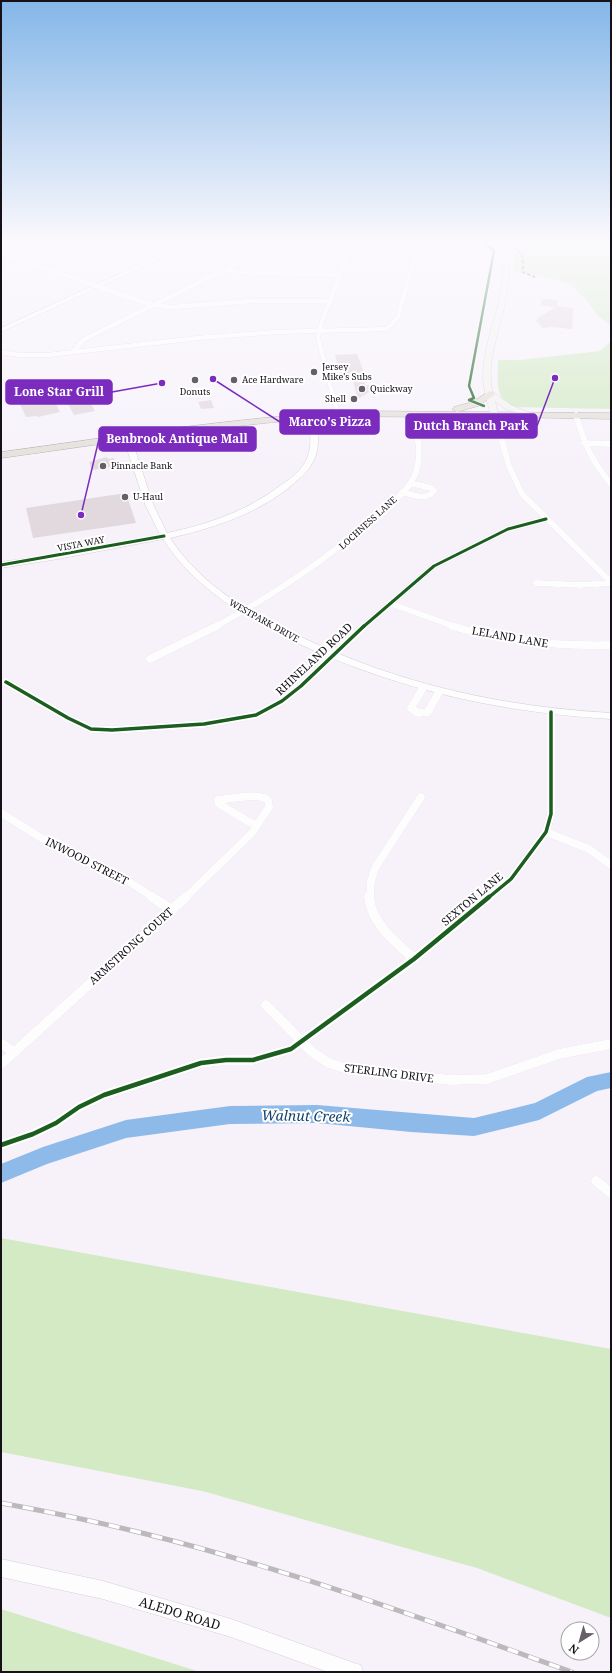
<svg xmlns="http://www.w3.org/2000/svg" width="612" height="1673" font-family="'Noto Serif',serif">
  <style>
    .green { fill: #d3eac5 }
    .lines { fill: none; stroke-linecap: round; stroke-linejoin: round }
    .river { fill: #8ebae9; fill-rule: evenodd }
    .building { fill: #e1d9de }
    .minor-far3-casing { stroke: #d4cfd8; stroke-width: 5 }
    .minor-far2-casing { stroke: #d4cfd8; stroke-width: 6 }
    .minor-far1-casing { stroke: #d4cfd8; stroke-width: 8 }
    .minor-casing { stroke: #d4cfd8; stroke-width: 10 }
    .tertiary-casing { stroke: #d4cfd8; stroke-width: 1 }
    .secondary-casing { stroke: #d4cfd8; stroke-width: 1 }
    .trunk-casing { stroke: #aea7a2; stroke-width: 1 }
    .minor-far3 { stroke: #fefdfe; stroke-width: 4.5 }
    .minor-far2 { stroke: #fefdfe; stroke-width: 6 }
    .minor-far1 { stroke: #fefdfe; stroke-width: 8 }
    .minor { stroke: #fefdfe; stroke-width: 10 }
    .tertiary { fill: #fefdfe; fill-rule: evenodd }
    .secondary { fill: #f4f2f1; fill-rule: evenodd }
    .trunk { fill: #e4e0db; fill-rule: evenodd }
    .rail-casing { stroke: #bbb9bc; stroke-width: 5 }
    .rail { stroke: #fff; stroke-width: 3.5; stroke-dasharray: 11; stroke-linecap: butt }
    .quiet { stroke: #8d6e63; stroke-width: 2; stroke-dasharray: 3.5 2; stroke-linecap: butt }
    .cycleway-far3-casing { stroke: #fff; stroke-width: 4 }
    .cycleway-far2-casing { stroke: #fff; stroke-width: 5 }
    .cycleway-far1-casing { stroke: #fff; stroke-width: 6 }
    .cycleway-casing { stroke: #fff; stroke-width: 7 }
    .cycleway-far3 { stroke: #1b5e20; stroke-width: 2.5 }
    .cycleway-far2 { stroke: #1b5e20; stroke-width: 3 }
    .cycleway-far1 { stroke: #1b5e20; stroke-width: 3.5 }
    .cycleway { stroke: #1b5e20; stroke-width: 4.5 }
    .poi-dot { fill: #656068; stroke: #fff; stroke-width: 1.5 }
    .labels { text-anchor: middle; stroke-width: 4; stroke-linejoin: round; paint-order: stroke }
    .far-poi-label { font-size: 9px; fill: #161119; stroke: #fff; text-anchor: start }
    .far-street-label { font-size: 9px; fill: #161119; stroke: #fff }
    .street-label { font-size: 11px; fill: #161119; stroke: #fff }
    .near-street-label { font-size: 13px; fill: #161119; stroke: #fff }
    .near-water-label { font-size: 14px; font-style: italic; fill: #12416b; stroke: #fff }
    .leader { fill: none; stroke: #7b2cbf; stroke-width: 1.5 }
    .callout-dot { fill: #7b2cbf; stroke: #fff; stroke-width: 1.5 }
    .callout { fill: #7b2cbf; stroke: #7b2cbf; stroke-width: 1.5 }
    .callout-label { font-size: 12px; text-anchor: middle; font-weight: bold; fill: #fff }
  </style>
  <rect width="100%" height="100%" fill="#f7f2fa"/>
  <!-- green -->
  <path class="green" d="M510 241H611V325L599 317 587 301 570 284 544 276 514 272 515 255Z
    M611 341V409L511 407C494 396 498 379 498 360H521L600 351Z
    M1 1238 611 1349V1618L477 1568 202 1491 1 1452Z
    M1 1609 200 1672H1Z"/>
  <g class="lines">
    <!-- river -->
    <path class="river" d="M611 1072V1088L597 1091 539 1120 474 1136 411 1132 317 1123 230 1124 126 1138 47 1164 1 1183V1164L43 1147 126 1120 230 1106 317 1105 474 1118 535 1103 587 1077Z"/>
  </g>
  <!-- building -->
  <path class="building" d="M542 299 558 300 557 306 573 308 572 329 550 327 543 328 536 321 539 317 556 307 541 305Z
    M357 354 363 370 365 386 369 385 371 391 358 399 351 375 341 376 340 367H338L335 355Z
    M51 394 60 412 38 417 37 416 26 417 18 400Z
    M211 400 214 408 201 409 198 402Z
    M89 401 95 411 74 415 68 404Z
    M107 457 108 459 114 458 117 466 92 470 89 462Z
    M126 493 136 523 33 538 26 508Z"/>
  <g class="lines">
    <defs>
      <path id="minor-far3" d="M351 245 417 250
        M1 253 152 305 172 307 252 301H331
        M19 259 62 241
        M225 269 239 272 340 275
        M1 352 19 355H48L198 338 277 332 387 329 398 317 419 241
        M73 352 83 340 282 241
        M337 412 318 337 323 318 351 247 350 241"/>
      <path id="minor-far2" d="M337 411 338 415
        M576 415C585 445 591 460 611 484
        M495 416 509 466 522 494 611 582
        M584 443 611 444
        M402 492C413 495 426 501 434 491L431 488 410 483
        M536 583 580 585 611 583
        M389 603 456 627
        M215 627C275 594 329 558 380 513 393 501 410 490 416 472 422 454 417 433 413 415
        M363 627 434 566 508 529 546 519"/>
      <path id="minor-far1" d="M452 626C504 642 557 646 611 645
        M150 659 217 626
        M6 682 68 718 91 729 112 730 204 724 256 715 282 701 301 686 364 626
        M423 688 411 708 418 713 428 712 439 692
        M1 813 51 844 122 877 154 898
        M546 832 589 849 611 865
        M185 898 252 833 269 807 268 800C258 792 231 799 218 800L219 804 249 822 257 825
        M370 898 371 881 375 868 421 797
        M488 898 511 879 546 832 551 814V712"/>
      <path id="minor" d="M152 897 172 910
        M369 897C372 925 395 941 414 959
        M266 1005 312 1052 329 1063 350 1070 451 1080 487 1079 559 1054 611 1044
        M1 1043 13 1052
        M1 1064 186 897
        M1 1145 33 1134 56 1123 79 1107 104 1095 201 1063 226 1060H253L291 1049 414 959 489 897
        M596 1181 611 1193"/>
      <path id="tertiary" d="M191 241H198L1 332V328Z
        M308 414H311L315 416C318 429 320 445 315 458 309 472 297 481 286 490 251 516 212 528 170 538 201 585 250 614 301 637 402 685 499 706 611 713V719C498 712 398 690 295 642 244 617 194 588 163 539L58 559 1 568V562L58 554 160 535 145 504 121 431 122 429H125L129 431 153 504 167 533C209 524 247 511 281 485 292 478 303 469 308 456 311 447 311 436 309 426 309 422 307 418 308 414Z
        M1 1559 103 1581 231 1619 354 1663 361 1665 363 1672H328L231 1637 103 1599 1 1577Z"/>
      <path id="secondary" d="M502 241H508C511 264 509 285 504 308 498 335 487 363 492 390L493 392 511 405 533 414 529 416 505 409 495 401 499 416 495 418 491 416C488 403 483 390 483 377 483 347 496 319 501 290 504 273 504 258 502 241Z"/>
      <path id="trunk" d="M490 391 493 392 495 394 493 396 478 406 457 412 452 409 454 407 472 402Z
        M355 411 611 413V419L505 417 495 419C434 418 372 414 310 419 207 427 104 444 1 458V452C119 436 236 417 355 411Z"/>
    </defs>
    <!-- minor-far3 casing -->
    <use href="#minor-far3" class="minor-far3-casing"/>
    <!-- minor-far2 casing -->
    <use href="#minor-far2" class="minor-far2-casing"/>
    <!-- minor-far1 casing -->
    <use href="#minor-far1" class="minor-far1-casing"/>
    <!-- minor casing -->
    <use href="#minor" class="minor-casing"/>
    <!-- tertiary casing -->
    <use href="#tertiary" class="tertiary-casing"/>
    <!-- secondary casing -->
    <use href="#secondary" class="secondary-casing"/>
    <!-- trunk casing -->
    <use href="#trunk" class="trunk-casing"/>
    <!-- minor-far3 -->
    <use href="#minor-far3" class="minor-far3"/>
    <!-- minor-far2 -->
    <use href="#minor-far2" class="minor-far2"/>
    <!-- minor-far1 -->
    <use href="#minor-far1" class="minor-far1"/>
    <!-- minor -->
    <use href="#minor" class="minor"/>
    <!-- tertiary -->
    <use href="#tertiary" class="tertiary"/>
    <!-- secondary -->
    <use href="#secondary" class="secondary"/>
    <!-- trunk -->
    <use href="#trunk" class="trunk"/>
    <defs>
      <path id="rail" d="M1 1503C50 1512 98 1522 146 1534 291 1570 432 1622 572 1672"/>
    </defs>
    <!-- rail casing -->
    <use href="#rail" class="rail-casing"/>
    <!-- rail -->
    <use href="#rail" class="rail"/>
    <!-- quiet -->
    <path class="quiet" d="M513 241C515 252 516 248 521 255 524 259 523 267 523 272L535 277"/>
    <defs>
      <path id="cycleway-far3" d="M482 241 494 251 469 386 474 398 469 400 484 406"/>
      <path id="cycleway-far2" d="M1 565 164 536
        M363 627 434 566 508 529 546 519"/>
      <path id="cycleway-far1" d="M6 682 68 718 91 729 112 730 204 724 256 715 282 701 301 686 364 626
        M488 898 511 879 546 832 551 814V712"/>
      <path id="cycleway" d="M1 1145 33 1134 56 1123 79 1107 104 1095 201 1063 226 1060H253L291 1049 414 959 489 897"/>
    </defs>
    <!-- cycleway-far3 casing -->
    <use href="#cycleway-far3" class="cycleway-far3-casing"/>
    <!-- cycleway-far2 casing -->
    <use href="#cycleway-far2" class="cycleway-far2-casing"/>
    <!-- cycleway-far1 casing -->
    <use href="#cycleway-far1" class="cycleway-far1-casing"/>
    <!-- cycleway casing -->
    <use href="#cycleway" class="cycleway-casing"/>
    <!-- cycleway-far3 -->
    <use href="#cycleway-far3" class="cycleway-far3"/>
    <!-- cycleway-far2 -->
    <use href="#cycleway-far2" class="cycleway-far2"/>
    <!-- cycleway-far1 -->
    <use href="#cycleway-far1" class="cycleway-far1"/>
    <!-- cycleway -->
    <use href="#cycleway" class="cycleway"/>
  </g>
  <!-- sky -->
  <linearGradient id="sky" x2="0" y2="1"><stop stop-color="#84b6e8"/><stop offset="0.51" stop-color="#fbf9fd"/><stop offset="1" stop-color="#fbf9fd" stop-opacity="0"/></linearGradient>
  <rect width="612" height="475" fill="url(#sky)"/>
  <!-- markers -->
  <g class="poi-dot">
    <circle cx="314" cy="372" r="4"/>
    <circle cx="195" cy="380" r="4"/>
    <circle cx="234" cy="380" r="4"/>
    <circle cx="362" cy="389" r="4"/>
    <circle cx="354" cy="399" r="4"/>
    <circle cx="103" cy="466" r="4"/>
    <circle cx="125" cy="497" r="4"/>
  </g>
  <g class="labels">
    <!-- far-poi labels -->
    <g class="far-poi-label">
      <text x="322" y="370">Jersey<tspan x="322" dy="10">Mike's Subs</tspan></text>
      <text x="242" y="383">Ace Hardware</text>
      <text x="370" y="392">Quickway</text>
      <text x="195" y="395" text-anchor="middle">Donuts</text>
      <text x="346" y="402" text-anchor="end">Shell</text>
      <text x="111" y="469">Pinnacle Bank</text>
      <text x="133" y="500">U-Haul</text>
    </g>
    <!-- far-street labels -->
    <g class="far-street-label">
      <text transform="translate(368 523) rotate(-42)" y="3">LOCHNESS LANE</text>
      <text transform="translate(81 544) rotate(-11)" y="3">VISTA WAY</text>
      <text transform="translate(264 621) rotate(29)" y="3">WESTPARK DRIVE</text>
    </g>
    <!-- street labels -->
    <g class="street-label">
      <text transform="translate(510 637) rotate(10)" y="4">LELAND LANE</text>
      <text transform="translate(314 659) rotate(-43)" y="4">RHINELAND ROAD</text>
      <text transform="translate(87 861) rotate(27)" y="4">INWOOD STREET</text>
      <text transform="translate(472 899) rotate(-40)" y="4">SEXTON LANE</text>
      <text transform="translate(131 946) rotate(-42)" y="4">ARMSTRONG COURT</text>
      <text transform="translate(389 1073) rotate(7)" y="4">STERLING DRIVE</text>
    </g>
    <!-- near-street labels -->
    <g class="near-street-label">
      <text transform="translate(180 1613) rotate(17)" y="5">ALEDO ROAD</text>
    </g>
    <!-- near-water labels -->
    <g class="near-water-label">
      <text transform="translate(306 1116) rotate(1)" y="5">Walnut Creek</text>
    </g>
  </g>
  <!-- callouts -->
  <path class="leader" d="M162 383L112 392M213 379L280 422M555 378L537 426M81 515L99 439"/>
  <g class="callout-dot">
    <circle cx="162" cy="383" r="4"/>
    <circle cx="213" cy="379" r="4"/>
    <circle cx="555" cy="378" r="4"/>
    <circle cx="81" cy="515" r="4"/>
  </g>
  <g class="callout">
    <rect x="6" y="380" width="106" height="24" rx="4"/>
    <rect x="280" y="410" width="99" height="24" rx="4"/>
    <rect x="406" y="414" width="131" height="24" rx="4"/>
    <rect x="99" y="427" width="157" height="24" rx="4"/>
  </g>
  <g class="callout-label">
    <text x="59" y="396">Lone Star Grill</text>
    <text x="330" y="426">Marco's Pizza</text>
    <text x="471" y="430">Dutch Branch Park</text>
    <text x="177" y="443">Benbrook Antique Mall</text>
  </g>
  <!-- border -->
  <rect width="612" height="1673" fill="none" stroke="#161119" stroke-width="4"/>
  <!-- north arrow -->
  <g transform="translate(580 1641) rotate(217)"><circle r="19" fill="#ffffff" stroke="#a2a0a3"/>
  <path d="M0-3L7 15L0 10L-7 15Z" fill="#656068"/>
  <text y="-6" font-size="11" font-weight="bold" text-anchor="middle" fill="#161119">N</text>
  </g>
</svg>
